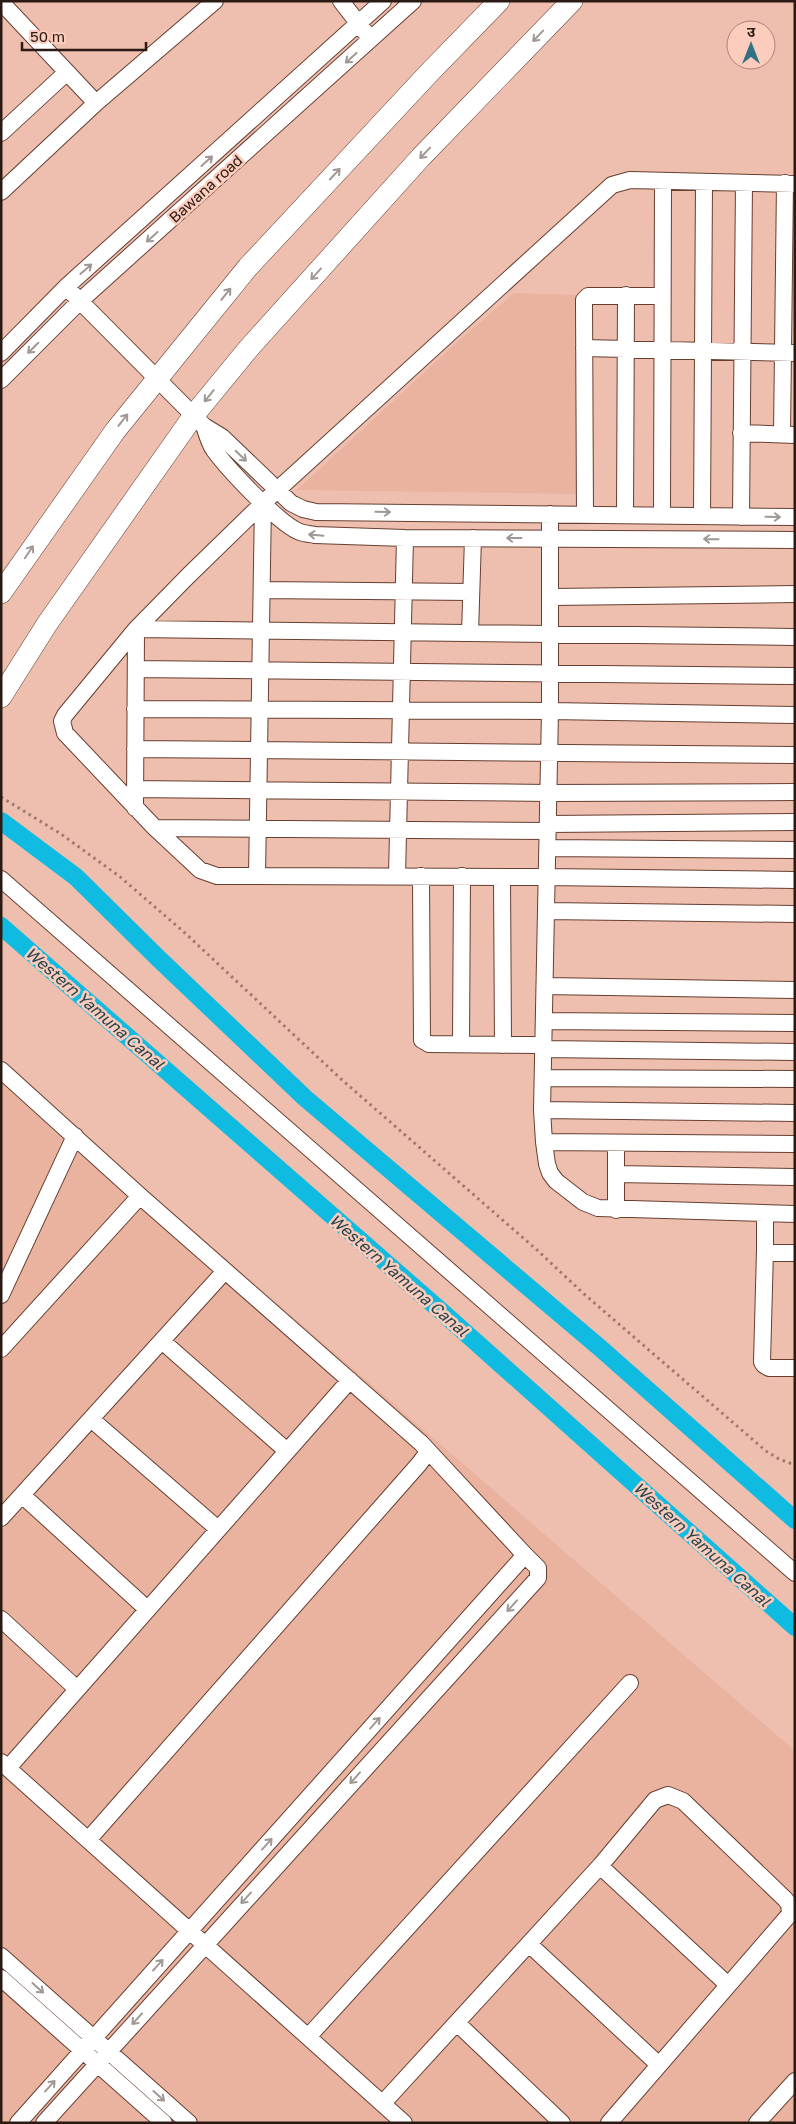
<svg xmlns="http://www.w3.org/2000/svg" width="796" height="2124" font-family="'Golos Text','Noto Sans Devanagari',sans-serif">
  <style>
    .built { fill: #eab3a0 }
    .lines { fill: none; stroke-linecap: round; stroke-linejoin: round }
    .canal { stroke: #10bbe1; stroke-width: 18 }
    .minor-casing { stroke: #663f31; stroke-width: 18 }
    .major-casing { stroke: #663f31; stroke-width: 22 }
    .path { stroke: #9d7a6e; stroke-width: 3; stroke-dasharray: 2.5 4; stroke-linecap: butt }
    .minor { stroke: #fff; stroke-width: 16 }
    .major { stroke: #fff; stroke-width: 21 }
    .oneway { stroke: #a09895 }
    .labels { text-anchor: middle; stroke-width: 5; stroke-linejoin: round; paint-order: stroke }
    .street-label { font-size: 15px; fill: #2b1a14; stroke: #fcccbc }
    .water-label { font-size: 16px; font-style: italic; fill: #27444d; stroke: #fcccbc }
  </style>
  <rect width="100%" height="100%" fill="#eebfaf"/>
  <!-- built -->
  <path class="built" d="M514 293 579 295 577 494 297 490 455 344Z
    M1 1064 795 1751V2123H1Z"/>
  <g class="lines">
    <!-- canal -->
    <path class="canal" d="M1 821 76 877 159 959 305 1098 599 1347 795 1520
      M1 926 441 1311 795 1627"/>
    <defs>
      <path id="minor" d="M341 1 365 32
        M1 2 96 103 215 1
        M1 133 66 73
        M795 184 630 180 612 185 263 503 188 576 136 629 65 715 62 721 65 733 155 828 200 870 217 876 547 877 795 880
        M1 192 96 103
        M66 287 204 426 222 437 291 503 303 509 316 512 795 517
        M584 348 795 353
        M1 353 66 287 383 1
        M1 380 80 301 413 1
        M204 426C207 434 209 443 214 450 228 469 280 525 300 532 305 534 311 534 315 535L405 538 795 540
        M741 433 795 435
        M782 434 785 183
        M550 514V711L542 1110 544 1142 547 1164 550 1173 556 1181 583 1202 598 1208 795 1214
        M585 515 584 300 588 296H662
        M625 515 626 295
        M662 515 663 181
        M702 516 704 182
        M741 517 744 183
        M262 590 471 592
        M551 597 795 594
        M470 633 473 538
        M136 669 795 676
        M135 709 550 711 795 715
        M135 749 795 755
        M134 789 549 793 795 792
        M135 808 136 629 795 637
        M548 824 795 822
        M155 828 548 831
        M548 848 795 850
        M257 876 263 503
        M397 876 405 538
        M421 876 422 1040 429 1044 544 1045
        M502 877 503 1045
        M1 879 795 1573
        M546 911 795 914
        M545 986 795 990
        M544 1021 795 1023
        M461 1044 462 876
        M543 1049 795 1052
        M1 1070 140 1196 421 1443 525 1555
        M543 1078 795 1079
        M542 1110 795 1113
        M544 1142 795 1144
        M616 1143V1210
        M616 1174 795 1177
        M765 1214V1250L769 1253H795
        M765 1250 762 1362 764 1365 769 1368H795
        M1 1295 75 1136
        M162 1341 287 1451
        M1 1349 140 1196
        M91 1419 218 1529
        M22 1495 147 1609
        M1 1518 225 1271
        M1 1619 77 1689
        M1 1762 404 2123
        M8 1768 350 1380
        M88 1840 419 1464 428 1452
        M600 1866 728 1985
        M529 1944 659 2065
        M1 1956 189 2123
        M1 1978 164 2123
        M457 2023 562 2123
        M308 2037 630 1683
        M383 2103 600 1866 655 1800 668 1795 683 1801 785 1899 789 1904 790 1914 609 2123
        M18 2123 525 1555 538 1568V1578L44 2123
        M757 2123 795 2081"/>
      <path id="major" d="M1 593 115 431 248 267 429 73 499 1
        M1 697 47 624 194 415 249 348 421 157 572 1"/>
    </defs>
    <!-- minor casing -->
    <use href="#minor" class="minor-casing"/>
    <!-- major casing -->
    <use href="#major" class="major-casing"/>
    <!-- path -->
    <path class="path" d="M1 797 61 834 119 876 185 933 341 1079 537 1250 584 1294 766 1451 779 1459 795 1465"/>
    <!-- minor -->
    <use href="#minor" class="minor"/>
    <!-- major -->
    <use href="#major" class="major"/>
  </g>
  <!-- one-way arrows -->
  <defs><path id="oneway-shaft" d="M-6 0H5M1.5-3L5.5 0L1.5 3" fill="none" stroke-width="1.6" stroke-linecap="round" stroke-linejoin="round" transform="scale(1.25)"/></defs>
  <g class="oneway">
    <use href="#oneway-shaft" transform="translate(538 36) rotate(134)"/>
    <use href="#oneway-shaft" transform="translate(351 58) rotate(138)"/>
    <use href="#oneway-shaft" transform="translate(425 153) rotate(134)"/>
    <use href="#oneway-shaft" transform="translate(207 161) rotate(-42)"/>
    <use href="#oneway-shaft" transform="translate(335 174) rotate(-47)"/>
    <use href="#oneway-shaft" transform="translate(152 237) rotate(138)"/>
    <use href="#oneway-shaft" transform="translate(86 269) rotate(-41)"/>
    <use href="#oneway-shaft" transform="translate(316 274) rotate(132)"/>
    <use href="#oneway-shaft" transform="translate(226 294) rotate(-51)"/>
    <use href="#oneway-shaft" transform="translate(33 348) rotate(135)"/>
    <use href="#oneway-shaft" transform="translate(209 396) rotate(129)"/>
    <use href="#oneway-shaft" transform="translate(123 420) rotate(-52)"/>
    <use href="#oneway-shaft" transform="translate(241 456) rotate(44)"/>
    <use href="#oneway-shaft" transform="translate(383 512) rotate(1)"/>
    <use href="#oneway-shaft" transform="translate(773 517) rotate(1)"/>
    <use href="#oneway-shaft" transform="translate(316 535) rotate(-175)"/>
    <use href="#oneway-shaft" transform="translate(514 538) rotate(-180)"/>
    <use href="#oneway-shaft" transform="translate(711 539) rotate(-179)"/>
    <use href="#oneway-shaft" transform="translate(29 552) rotate(-56)"/>
    <use href="#oneway-shaft" transform="translate(512 1606) rotate(132)"/>
    <use href="#oneway-shaft" transform="translate(375 1723) rotate(-48)"/>
    <use href="#oneway-shaft" transform="translate(355 1778) rotate(132)"/>
    <use href="#oneway-shaft" transform="translate(267 1844) rotate(-48)"/>
    <use href="#oneway-shaft" transform="translate(246 1898) rotate(132)"/>
    <use href="#oneway-shaft" transform="translate(158 1965) rotate(-48)"/>
    <use href="#oneway-shaft" transform="translate(38 1988) rotate(42)"/>
    <use href="#oneway-shaft" transform="translate(137 2019) rotate(132)"/>
    <use href="#oneway-shaft" transform="translate(50 2086) rotate(-48)"/>
    <use href="#oneway-shaft" transform="translate(159 2096) rotate(42)"/>
  </g>
  <g class="labels">
    <!-- street labels -->
    <g class="street-label">
      <text transform="translate(206 189) rotate(-42)" y="5">Bawana road</text>
    </g>
    <!-- water labels -->
    <g class="water-label">
      <text transform="translate(95 1008) rotate(41)" y="6">Western Yamuna Canal</text>
      <text transform="translate(399 1275) rotate(41)" y="6">Western Yamuna Canal</text>
      <text transform="translate(702 1544) rotate(42)" y="6">Western Yamuna Canal</text>
    </g>
  </g>
  <!-- border -->
  <rect width="796" height="2124" fill="none" stroke="#2b1a14" stroke-width="5"/>
  <!-- north arrow -->
  <g transform="translate(751 45)"><circle r="24" fill="#fcccbc" stroke="#a88579"/>
  <path d="M0-4L9 19L0 12L-9 19Z" fill="#307184"/>
  <text y="-8" font-size="14" font-weight="bold" text-anchor="middle" fill="#2b1a14">उ</text>
  </g>
  <!-- scale -->
  <path d="M22 42v8h124v-8" fill="none" stroke="#2b1a14" stroke-width="2.5"/>
  <text x="30" y="42" font-size="15" fill="#2b1a14" stroke="#fcccbc" stroke-width="4" paint-order="stroke">50 m</text>
</svg>
